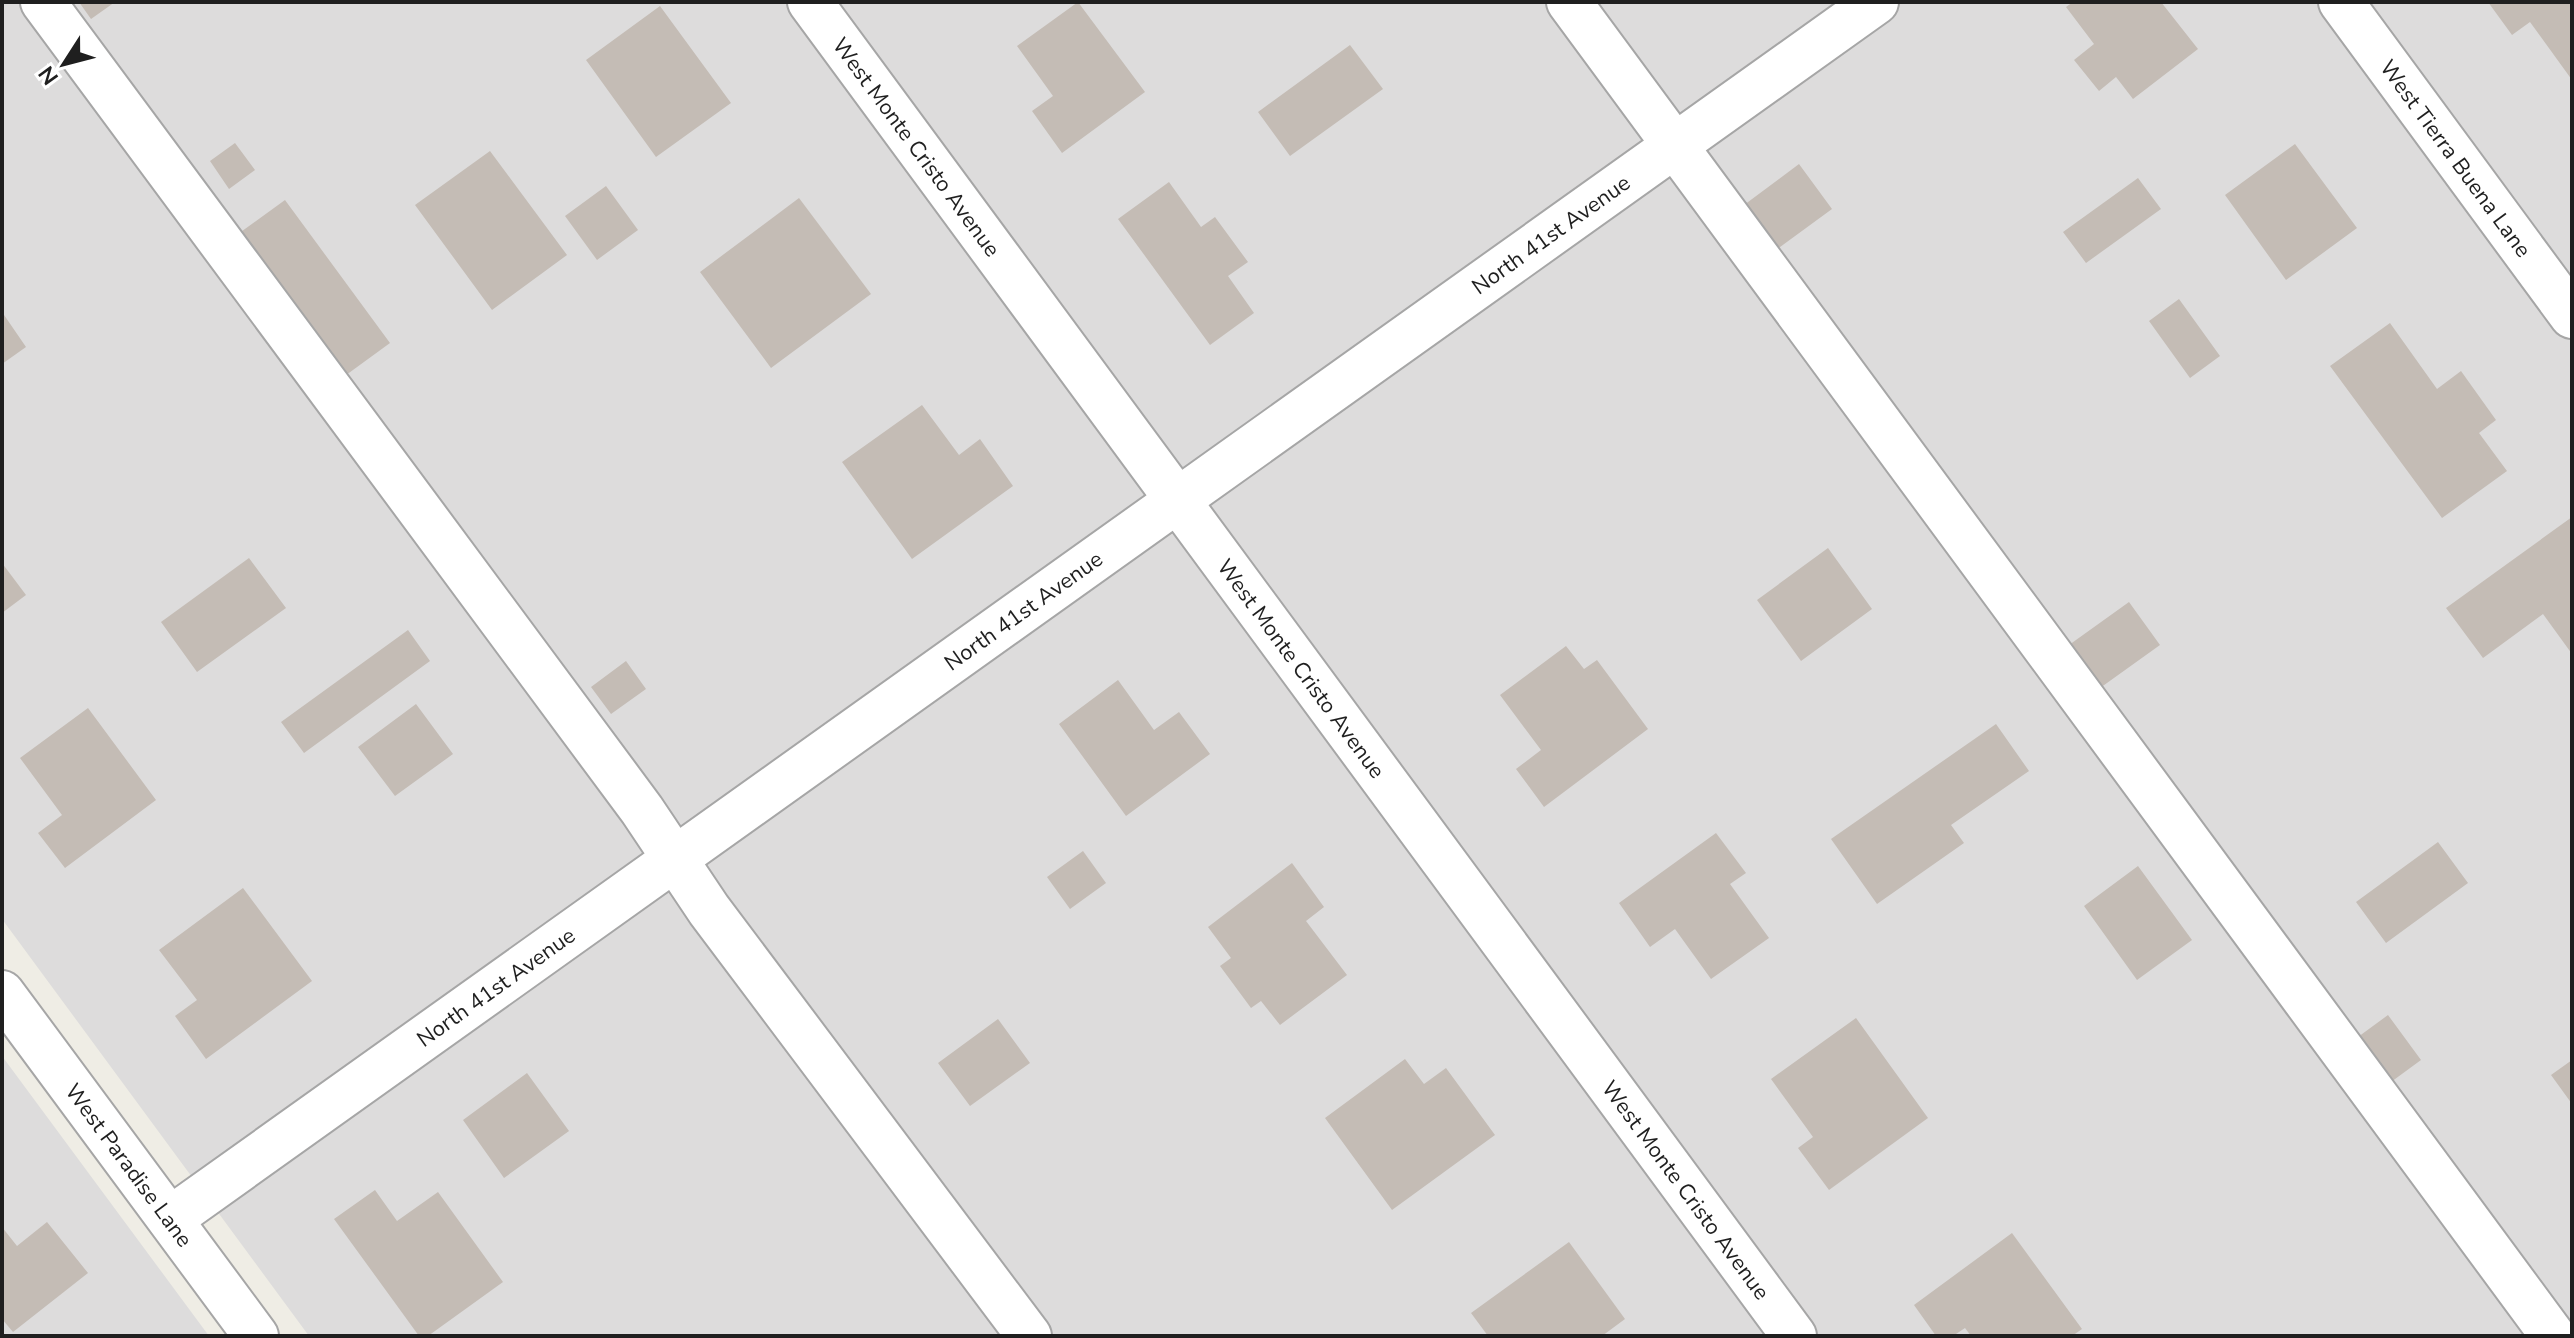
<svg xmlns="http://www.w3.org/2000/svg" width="2574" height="1338" font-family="'Nunito Sans',sans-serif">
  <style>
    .residential { fill: #dddcdc }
    .building { fill: #c4bcb5 }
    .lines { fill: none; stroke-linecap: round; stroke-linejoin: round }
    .minor-casing { stroke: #a6a6a6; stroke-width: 48 }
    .minor { stroke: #fff; stroke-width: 44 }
    .labels { text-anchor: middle; stroke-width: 6; stroke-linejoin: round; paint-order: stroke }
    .street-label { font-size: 22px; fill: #1f1f1f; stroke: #fff }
  </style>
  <rect width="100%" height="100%" fill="#efede5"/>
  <!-- residential -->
  <path class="residential" d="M2 2H2572V1336H309L2 919Z
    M2 1056 209 1336H2Z"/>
  <!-- building -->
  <path class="building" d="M79 2H115L91 19Z
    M1078 2 1145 92 1062 153 1032 111 1053 96 1017 46Z
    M2073 2H2161L2198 49 2133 99 2116 77 2099 91 2074 60 2094 44 2066 7Z
    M2488 2H2572V80L2530 22 2512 35Z
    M660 6 731 103 656 157 586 60Z
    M1350 45 1383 89 1290 156 1258 112Z
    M235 143 255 170 229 189 210 161Z
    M2295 144 2357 228 2286 280 2225 195Z
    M490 151 567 255 492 310 415 205Z
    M1799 164 1832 209 1776 250 1744 205Z
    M2138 178 2161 209 2086 263 2063 232Z
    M1169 182 1201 227 1215 217 1248 262 1228 276 1254 313 1210 345 1118 219Z
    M606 186 638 230 597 260 565 216Z
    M799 198 871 294 771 368 700 272Z
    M285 200 390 343 342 378 238 234Z
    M2179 299 2220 356 2190 378 2149 321Z
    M2 312 26 347 2 364Z
    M2390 323 2437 389 2461 371 2496 420 2479 433 2507 471 2442 518 2330 366Z
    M922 405 959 455 980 439 1013 486 912 559 842 462Z
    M2572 517V654L2543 614 2483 658 2446 608Z
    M1828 548 1872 609 1801 661 1757 600Z
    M249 558 286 608 197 672 161 622Z
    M2 563 26 595 2 613Z
    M2129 602 2160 645 2100 688 2069 645Z
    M408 630 430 661 304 753 281 722Z
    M1566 646 1584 669 1597 660 1648 729 1544 807 1516 769 1541 750 1500 695Z
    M626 661 646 689 611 714 591 687Z
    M1118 680 1154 730 1179 712 1210 754 1126 816 1059 724Z
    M416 704 453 754 395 796 358 747Z
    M88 708 156 800 65 868 38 833 62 815 20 758Z
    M1996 724 2029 771 1951 825 1964 843 1877 904 1831 839Z
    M1716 833 1746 873 1730 884 1769 938 1711 979 1675 929 1650 947 1619 903Z
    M2438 842 2468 883 2386 943 2356 902Z
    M1083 851 1106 883 1070 909 1047 877Z
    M1292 863 1324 907 1306 921 1347 975 1280 1025 1261 1001 1251 1008 1220 966 1231 958 1208 927Z
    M2138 866 2192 940 2137 980 2084 906Z
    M243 888 312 981 206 1059 175 1016 197 1000 159 950Z
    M2388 1015 2421 1060 2391 1082 2358 1037Z
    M1856 1018 1928 1118 1829 1190 1798 1148 1813 1137 1771 1079Z
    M998 1019 1030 1063 970 1106 938 1063Z
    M1405 1059 1424 1084 1446 1068 1495 1135 1392 1210 1325 1118Z
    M2572 1060V1104L2551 1075Z
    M527 1073 569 1131 504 1178 463 1120Z
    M375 1190 397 1221 438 1192 503 1282 428 1336H419L334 1219Z
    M47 1222 88 1273 13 1332 2 1319V1227L17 1246Z
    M2012 1233 2082 1329 2072 1336H1971L1965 1328 1953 1336H1936L1914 1305Z
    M1569 1242 1625 1319 1602 1336H1488L1471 1313Z"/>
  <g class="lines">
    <defs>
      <g id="minor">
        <path d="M43 2 642 810 709 910 1029 1336"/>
        <path id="s1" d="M810 2 1794 1336"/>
        <path d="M1569 2 2553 1336"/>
        <path id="s2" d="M2341 2 2572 316"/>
        <path id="s3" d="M2 993 256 1336"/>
        <path id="s4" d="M170 1219 1876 2"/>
      </g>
    </defs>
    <!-- minor casing -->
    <use href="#minor" class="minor-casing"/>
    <!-- minor -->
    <use href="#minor" class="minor"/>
  </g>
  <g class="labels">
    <!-- street labels -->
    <g class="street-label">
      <text dy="8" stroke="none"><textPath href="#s1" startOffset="180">West Monte Cristo Avenue</textPath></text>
      <text dy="8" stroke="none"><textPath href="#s2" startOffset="194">West Tierra Buena Lane</textPath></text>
      <text dy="8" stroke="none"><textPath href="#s4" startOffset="1696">North 41st Avenue</textPath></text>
      <text dy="8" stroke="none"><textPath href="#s4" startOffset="1048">North 41st Avenue</textPath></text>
      <text dy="8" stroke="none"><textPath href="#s1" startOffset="828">West Monte Cristo Avenue</textPath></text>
      <text dy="8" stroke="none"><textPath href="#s4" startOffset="400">North 41st Avenue</textPath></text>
      <text dy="8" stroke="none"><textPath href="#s3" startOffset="214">West Paradise Lane</textPath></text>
      <text dy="8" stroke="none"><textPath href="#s1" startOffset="1476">West Monte Cristo Avenue</textPath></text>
    </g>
  </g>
  <!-- border -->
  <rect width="2574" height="1338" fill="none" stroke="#1f1f1f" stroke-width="8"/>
  <!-- north arrow -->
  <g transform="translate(64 64) rotate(234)" stroke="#ffffff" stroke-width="6" paint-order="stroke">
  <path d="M0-6L14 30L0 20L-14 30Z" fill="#1f1f1f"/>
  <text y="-12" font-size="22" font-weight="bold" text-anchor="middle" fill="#1f1f1f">N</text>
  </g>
</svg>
